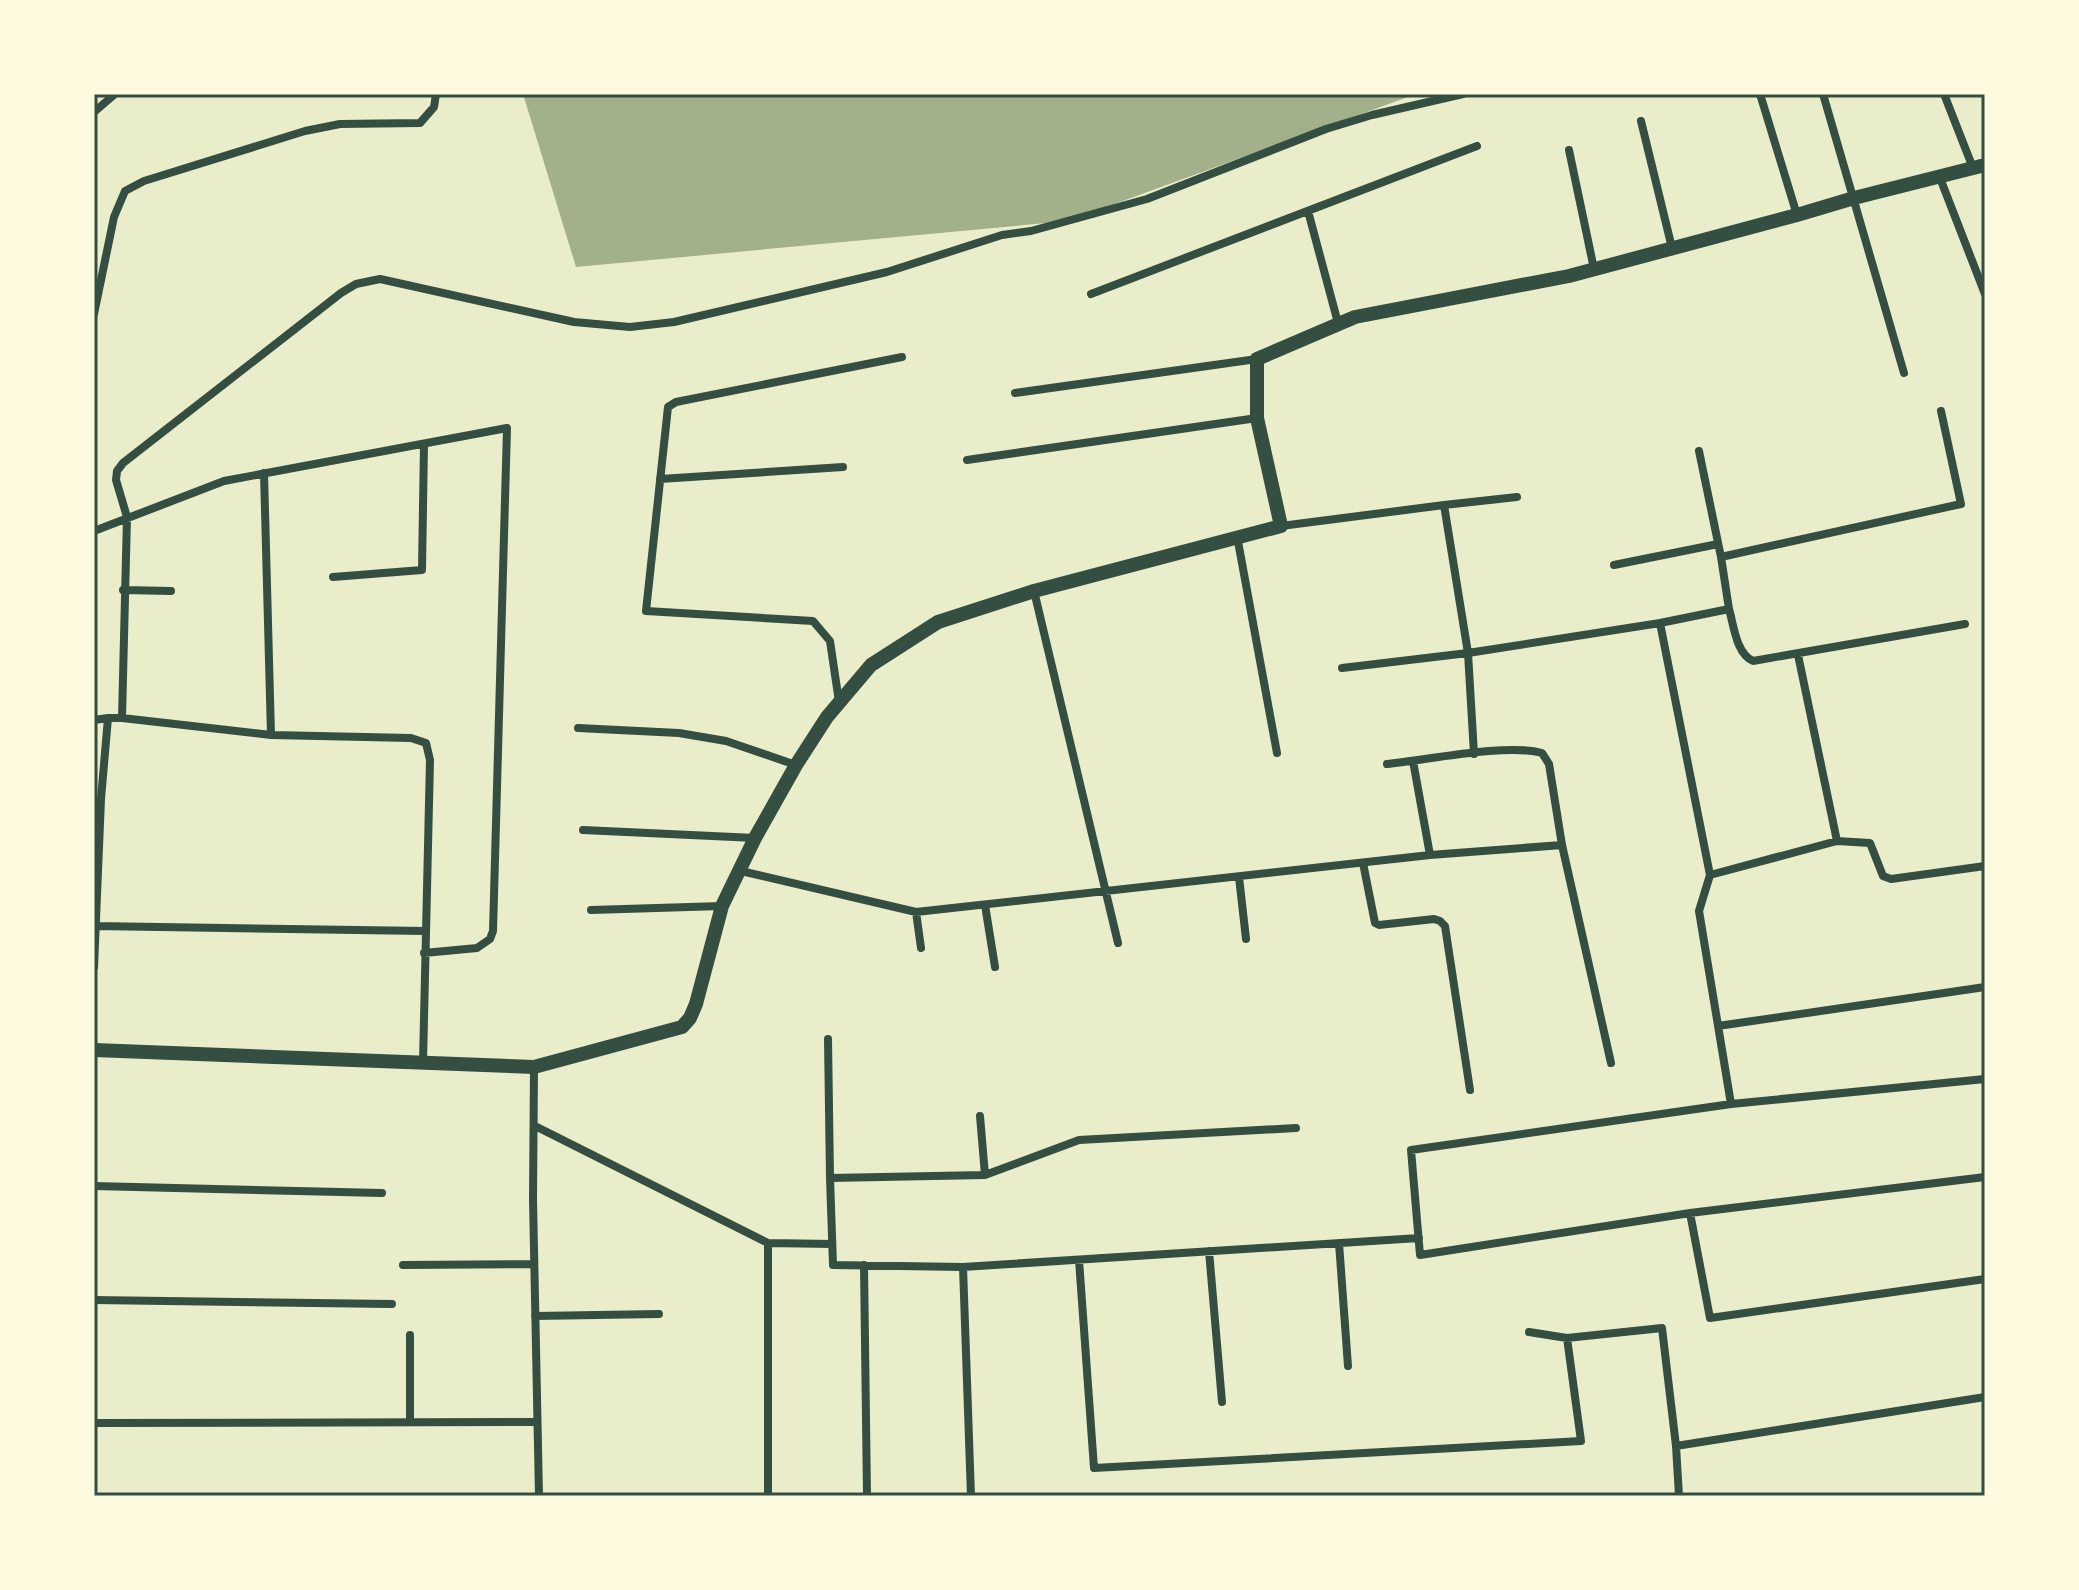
<svg xmlns="http://www.w3.org/2000/svg" width="2079" height="1590" font-family="'Nunito Sans',sans-serif">
  <style>
    .water { fill: #a3b18a }
    .lines { fill: none; stroke-linecap: round; stroke-linejoin: round }
    .minor { stroke: #344e41; stroke-width: 8 }
    .tertiary { stroke: #344e41; stroke-width: 14 }
    .neatline { fill: none; stroke: #344e41; stroke-width: 3 }
  </style>
  <rect width="100%" height="100%" fill="#e9edc9"/>
  <!-- water -->
  <path class="water" d="M523 94H1416L1068 221 576 267Z"/>
  <g class="lines">
    <!-- minor -->
    <path class="minor" d="M1760 94 1797 215
      M1823 94 1904 373
      M1944 94 1973 168
      M94 112 115 94
      M1641 121 1672 248
      M1569 150 1594 269
      M1940 178 1985 294
      M1308 211 1338 323
      M1091 294 1477 146
      M94 314 114 217 125 191 144 181 305 131 340 124 420 123 434 107 436 94
      M1015 393 1257 359
      M967 460 1257 418
      M264 473 271 735
      M660 479 843 467
      M1444 505 1517 497
      M1281 526 1444 505 1468 653 1660 623 1710 875 1699 911 1731 1104
      M94 531 224 481 507 428 493 931 490 939 477 948 424 953
      M1237 536 1277 753
      M1721 557 1961 504 1941 411
      M1614 565 1718 544
      M333 577 422 570 424 444
      M123 590 171 591
      M1034 591 1118 943
      M1729 609C1734 626 1736 653 1753 661L1965 624
      M1660 623 1729 609 1721 557 1699 451
      M1798 655 1837 841
      M1342 668 1468 653 1474 754
      M839 702 830 641 813 621 646 611 668 407 676 402 902 357
      M122 718 271 735 411 738 426 743 430 760 423 1062
      M94 720 108 718
      M578 728 679 733 726 741 796 765
      M1413 761 1430 855
      M1387 764C1427 760 1507 743 1542 753L1549 764 1562 845 1611 1063
      M583 830 755 838
      M1363 863 1375 923 1379 925 1434 919 1440 921 1445 926 1470 1090
      M741 871 916 912 1430 855 1562 845
      M1710 875 1837 841 1870 843 1883 876 1891 879 1985 866
      M1239 877 1246 939
      M985 905 995 967
      M591 910 722 906
      M916 912 921 948
      M95 926 425 931
      M94 967 101 799 108 718H122L127 517 116 480 117 471 123 463 341 293 356 284 380 279 574 322 630 327 674 322 887 272 1002 235 1031 231 1147 199 1326 129 1372 115 1463 94
      M1718 1026 1985 987
      M828 1039 830 1178
      M534 1067 533 1199 539 1496
      M1985 1079 1731 1104 1411 1150 1420 1255 1690 1213 1985 1177
      M980 1116 985 1175
      M535 1126 768 1243 832 1244
      M1296 1128 1079 1140 985 1175 830 1178 833 1265 963 1267 1419 1238
      M94 1186 382 1193
      M1690 1213 1710 1318 1985 1279
      M768 1243V1496
      M1339 1243 1348 1366
      M1209 1251 1222 1402
      M1079 1260 1094 1468 1581 1441 1567 1338
      M403 1265 534 1264
      M864 1265 867 1496
      M963 1267 971 1496
      M94 1300 392 1304
      M535 1316 659 1314
      M1529 1332 1567 1338 1662 1328 1676 1446 1985 1397
      M410 1422V1335
      M94 1423 537 1422
      M1676 1446 1679 1496"/>
    <!-- tertiary -->
    <path class="tertiary" d="M94 1050 534 1067 682 1027 690 1018 696 1004 722 906 755 838 796 765 827 717 871 665 938 622 1034 591 1281 526 1257 418V359L1355 317 1569 276 1797 215 1854 198 1985 165"/>
  </g>
  <!-- border -->
  <rect width="2079" height="1590" fill="none" stroke="#fefae0" stroke-width="192"/>
  <rect x="96" y="96" width="1887" height="1398" class="neatline"/>
</svg>
